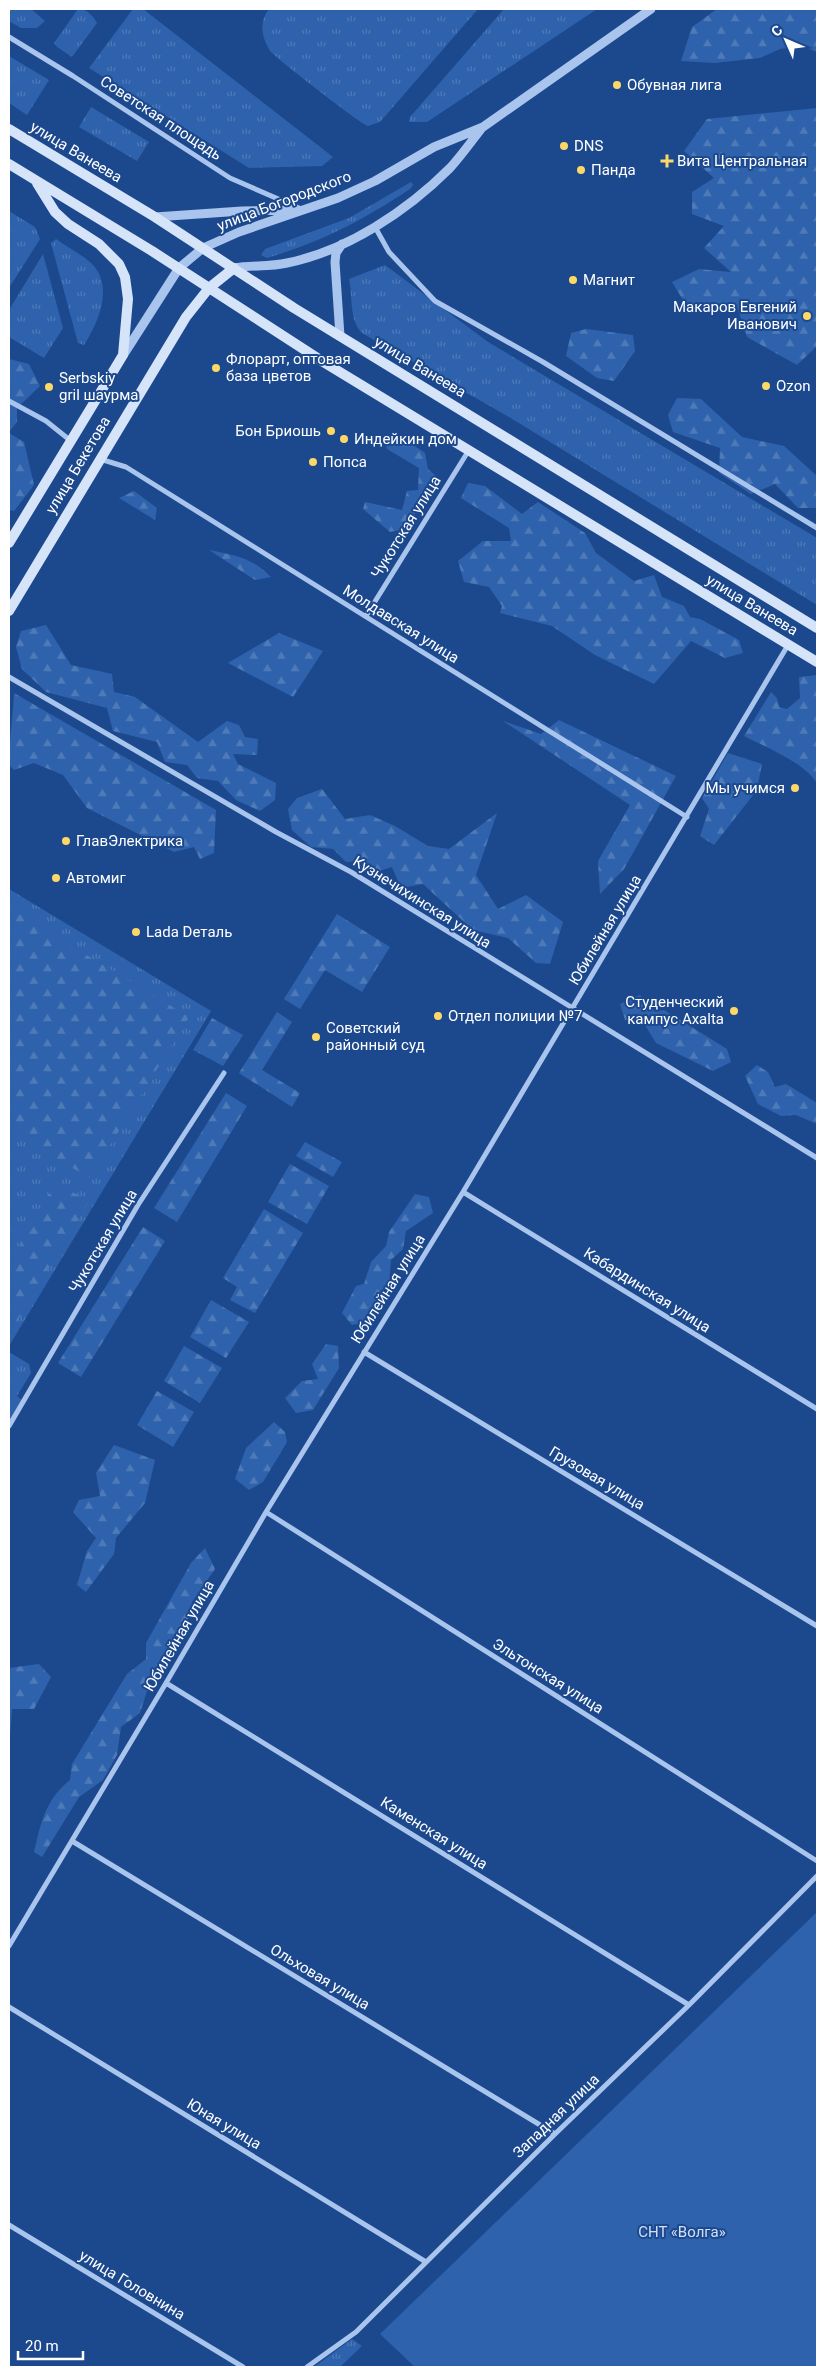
<svg xmlns="http://www.w3.org/2000/svg" width="826" height="2376" font-family="Roboto,sans-serif">
  <style>
    .grass { fill: url(#grass-tufts) }
    .forest { fill: url(#forest-firs) }
    .garden { fill: #2f62ac }
    .lines { fill: none; stroke-linecap: round; stroke-linejoin: round }
    .minor { stroke: #a9c5ed; stroke-width: 5 }
    .tertiary { stroke: #a9c5ed; stroke-width: 9 }
    .secondary { stroke: #d6e4fa; stroke-width: 10 }
    .poi-dot { fill: #fed866; stroke: #1c498e; stroke-width: 2 }
    .labels { text-anchor: middle; stroke-width: 4; stroke-linejoin: round; paint-order: stroke }
    .poi-label { font-size: 15px; fill: #fff; stroke: #1c498e; text-anchor: start }
    .street-label { font-size: 15px; fill: #fff; stroke: #1c498e }
    .park-label { font-size: 15px; fill: #cfe1fa; stroke: #1c498e }
  </style>
  <defs>
    <pattern id="grass-tufts" width="24" height="20" patternUnits="userSpaceOnUse" patternTransform="scale(1.25)"><rect width="24" height="20" fill="#2f62ac"/><path d="M3 7l-1-3M5 7V3M7 7l1-3M15 17l-1-3M17 17v-4M19 17l1-3" fill="none" stroke="#4e7ab8"/></pattern>
    <pattern id="forest-firs" width="22" height="20" patternUnits="userSpaceOnUse" patternTransform="scale(1.25)"><rect width="22" height="20" fill="#2f62ac"/><path d="M5 1l3.5 6h-7zM16 11l3.5 6h-7z" fill="#4e7ab8"/></pattern>
  </defs>
  <rect width="100%" height="100%" fill="#1c498e"/>
  <!-- grass -->
  <path class="grass" d="M9 9H31L45 21 37 28H21L9 21Z
    M78 9C87 9 93 16 97 23L72 57 57 47 54 43Z
    M133 9H143L333 157 322 166 249 168 89 68Z
    M269 9H478L380 122 368 126C359 123 276 58 270 51 261 36 259 22 269 9Z
    M504 9H597L427 122H409L410 117Z
    M9 56 49 80 27 115 9 103Z
    M91 107 149 142 137 161 79 127Z
    M411 182 413 185 410 189C361 221 324 241 267 258L261 255 265 249 349 218Z
    M9 211 35 227 40 239 9 288Z
    M56 239C67 247 81 254 91 263 115 286 98 323 84 345L78 343 51 243Z
    M43 254 63 328 44 358 9 337V310Z
    M385 265 488 342 817 538V605L509 417 362 333C349 320 353 298 349 279Z
    M9 889 211 1011 9 1346Z
    M9 1352 29 1364 31 1373 17 1396 23 1401 9 1426Z
    M352 2339 362 2346 340 2367H314Z"/>
  <!-- forest -->
  <path class="forest" d="M717 9H817V52L801 46 780 49 760 58 714 63 681 61 692 27Z
    M817 108V346L797 365 747 337 737 306 691 313 672 282 699 269 731 272 704 248 724 226 692 214V192L714 178 684 151 707 119Z
    M586 329 633 335 635 351 614 381 597 378 566 356 571 333Z
    M9 359 29 364 40 386 17 408V422L9 432Z
    M677 398 701 399 742 437 784 446 817 476V508H798L775 484 751 494 719 473 720 448 673 432 668 415Z
    M9 433 24 442 34 485 14 511 9 510Z
    M400 436 425 453 428 469 437 477 428 501 416 507 413 528 390 532 363 509 365 502 402 510 407 491 418 490 419 468 387 449 385 440Z
    M468 483 485 486 522 514 538 502 585 533 596 553 634 581 654 575 662 597 684 606 690 617 700 619 739 640 743 653 725 658 691 641 654 684 595 655 552 626 500 613 502 606 489 587 464 582 458 561 483 541H511L509 528 461 498Z
    M134 491 157 508 155 520 119 498Z
    M209 550C234 555 253 558 271 577L255 580Z
    M46 625 71 665 112 674 114 692 135 697 198 742 227 721 239 725 245 737 258 739 257 755 233 754 238 764 276 783 275 800 260 811 236 800 218 781 197 778 187 765 165 762 157 742 113 731 107 708 46 692 22 669 16 647 21 631Z
    M279 633 323 651 293 697 228 663Z
    M817 675V784C808 764 763 746 744 736L771 692 777 698 779 707 787 709 800 698 799 677Z
    M14 693 216 810 214 853 200 859 194 847 174 852 87 808 63 775 34 763 14 770 9 765C9 740 13 718 14 693Z
    M559 720 676 776 624 869 600 894 598 861 630 805 503 721 541 734Z
    M728 753 762 764 757 790 714 845 700 836 709 809 702 798Z
    M322 789 345 819 370 815 395 826 428 846 449 849 497 813 476 875 498 909 526 895 563 922 550 964 536 963 508 938 473 930 423 884 401 888 392 867 372 873 361 861 346 862 333 849 311 847 292 830 288 809 297 798Z
    M9 908 189 1017 90 1178 9 1132Z
    M337 914 390 947 362 992 325 970 300 1009 284 999Z
    M640 995 655 1012 664 1010 727 1049 731 1062 713 1071 656 1043 645 1025 625 1020 620 1004Z
    M277 1012 292 1022 262 1070 300 1093 292 1107 239 1073Z
    M212 1018 243 1035 223 1066 193 1050Z
    M757 1065 768 1072 775 1087 786 1084 817 1103V1124L796 1115 781 1116 758 1104 745 1076Z
    M226 1093 247 1106 177 1222 154 1208Z
    M305 1142 342 1162 333 1177 296 1156Z
    M290 1164 329 1186 307 1224 268 1202Z
    M56 1183 89 1201 9 1335V1264Z
    M415 1194 429 1197 433 1213 406 1231 403 1249 391 1260 389 1285 367 1322 352 1325 342 1313 356 1286 364 1284 371 1262 386 1246 389 1232Z
    M264 1209 303 1233 255 1313 230 1300 237 1287 223 1278Z
    M143 1227 165 1241 81 1377 58 1363Z
    M211 1300 249 1322 226 1358 190 1337Z
    M326 1344 338 1346 339 1368 313 1410 296 1413 285 1398 302 1381 318 1379 312 1364Z
    M184 1346 222 1368 200 1403 164 1381Z
    M157 1391 194 1412 173 1447 137 1425Z
    M274 1422 285 1432 287 1442 263 1482 249 1490 235 1479 246 1448Z
    M114 1445 155 1460 145 1503 116 1538 114 1554 86 1592 77 1585 87 1551 96 1538 73 1512 79 1500 100 1496 96 1473Z
    M205 1548 215 1569 192 1602 182 1642 150 1682 140 1713 121 1727 117 1755 103 1780 79 1797 42 1857 34 1852C41 1823 45 1800 70 1780L72 1764 127 1674 146 1659V1643L191 1563Z
    M39 1664 51 1677 34 1709H12L9 1751V1668Z"/>
  <!-- garden -->
  <path class="garden" d="M817 1912V2367H415L380 2334Z"/>
  <g class="lines">
    <!-- minor -->
    <path class="minor" d="M9 37 73 76 230 178 299 208
      M375 227 389 252 435 301 543 362 817 528
      M9 401 46 421 71 441
      M100 459 126 467 687 817
      M366 616 469 450
      M9 677 276 832 351 872 817 1158
      M463 1192 817 1409
      M364 1352 817 1626
      M9 1426 138 1205 224 1073
      M266 1512 817 1861
      M166 1683 689 2005
      M72 1841 555 2134
      M9 1946 166 1683 266 1512 463 1192 788 645
      M9 2007 426 2262
      M9 2225 243 2367
      M307 2367 356 2332 555 2134 689 2005 817 1876"/>
    <!-- tertiary -->
    <path class="tertiary" d="M155 217 242 211 296 210
      M234 268C251 265 269 267 287 263 347 251 407 211 450 168 461 156 471 142 481 129
      M340 336 335 262 336 253 342 244
      M124 354 179 268 203 248 239 232 338 198 375 181 434 147 483 127 651 9"/>
    <!-- secondary -->
    <path class="secondary" d="M9 129 155 217 294 308 817 628
      M9 164 152 251 325 363 817 662
      M9 543 123 355 128 299 125 277 119 264 99 244 68 224 55 212 37 183
      M9 611 186 317 209 288 234 268"/>
  </g>
  <!-- markers -->
  <g class="poi-dot">
    <circle cx="617" cy="85" r="5"/>
    <circle cx="564" cy="146" r="5"/>
    <path d="M664.5 153.5h5v5h5v5h-5v5h-5v-5h-5v-5h5z"/>
    <circle cx="581" cy="170" r="5"/>
    <circle cx="573" cy="280" r="5"/>
    <circle cx="807" cy="316" r="5"/>
    <circle cx="216" cy="368" r="5"/>
    <circle cx="766" cy="386" r="5"/>
    <circle cx="49" cy="387" r="5"/>
    <circle cx="331" cy="431" r="5"/>
    <circle cx="344" cy="439" r="5"/>
    <circle cx="313" cy="462" r="5"/>
    <circle cx="795" cy="788" r="5"/>
    <circle cx="66" cy="841" r="5"/>
    <circle cx="56" cy="878" r="5"/>
    <circle cx="136" cy="932" r="5"/>
    <circle cx="734" cy="1011" r="5"/>
    <circle cx="438" cy="1016" r="5"/>
    <circle cx="316" cy="1037" r="5"/>
  </g>
  <g class="labels">
    <!-- poi labels -->
    <g class="poi-label">
      <text x="627" y="90">Обувная лига</text>
      <text x="574" y="151">DNS</text>
      <text x="677" y="166">Вита Центральная</text>
      <text x="591" y="175">Панда</text>
      <text x="583" y="285">Магнит</text>
      <text x="797" y="312" text-anchor="end">Макаров Евгений<tspan x="797" dy="17">Иванович</tspan></text>
      <text x="226" y="364">Флорарт, оптовая<tspan x="226" dy="17">база цветов</tspan></text>
      <text x="59" y="383">Serbskiy<tspan x="59" dy="17">gril шаурма</tspan></text>
      <text x="776" y="391">Ozon</text>
      <text x="321" y="436" text-anchor="end">Бон Бриошь</text>
      <text x="354" y="444">Индейкин дом</text>
      <text x="323" y="467">Попса</text>
      <text x="785" y="793" text-anchor="end">Мы учимся</text>
      <text x="76" y="846">ГлавЭлектрика</text>
      <text x="66" y="883">Автомиг</text>
      <text x="146" y="937">Lada Dеталь</text>
      <text x="724" y="1007" text-anchor="end">Студенческий<tspan x="724" dy="17">кампус Axalta</tspan></text>
      <text x="448" y="1021">Отдел полиции №7</text>
      <text x="326" y="1033">Советский<tspan x="326" dy="17">районный суд</tspan></text>
    </g>
    <!-- street labels -->
    <g class="street-label">
      <text transform="translate(161 118) rotate(33)" y="5">Советская площадь</text>
      <text transform="translate(76 152) rotate(31)" y="5">улица Ванеева</text>
      <text transform="translate(284 201) rotate(-21)" y="5">улица Богородского</text>
      <text transform="translate(420 367) rotate(31)" y="5">улица Ванеева</text>
      <text transform="translate(78 465) rotate(-59)" y="5">улица Бекетова</text>
      <text transform="translate(406 527) rotate(-58)" y="5">Чукотская улица</text>
      <text transform="translate(752 605) rotate(31)" y="5">улица Ванеева</text>
      <text transform="translate(401 624) rotate(32)" y="5">Молдавская улица</text>
      <text transform="translate(422 902) rotate(32)" y="5">Кузнечихинская улица</text>
      <text transform="translate(605 930) rotate(-59)" y="5">Юбилейная улица</text>
      <text transform="translate(103 1241) rotate(-59)" y="5">Чукотская улица</text>
      <text transform="translate(388 1289) rotate(-58)" y="5">Юбилейная улица</text>
      <text transform="translate(647 1290) rotate(32)" y="5">Кабардинская улица</text>
      <text transform="translate(597 1478) rotate(31)" y="5">Грузовая улица</text>
      <text transform="translate(179 1636) rotate(-60)" y="5">Юбилейная улица</text>
      <text transform="translate(548 1676) rotate(32)" y="5">Эльтонская улица</text>
      <text transform="translate(434 1833) rotate(32)" y="5">Каменская улица</text>
      <text transform="translate(320 1977) rotate(31)" y="5">Ольховая улица</text>
      <text transform="translate(556 2116) rotate(-44)" y="5">Западная улица</text>
      <text transform="translate(224 2124) rotate(31)" y="5">Юная улица</text>
      <text transform="translate(132 2285) rotate(31)" y="5">улица Головнина</text>
    </g>
    <!-- park labels -->
    <g class="park-label">
      <text x="682" y="2237">СНТ «Волга»</text>
    </g>
  </g>
  <!-- border -->
  <rect width="826" height="2376" fill="none" stroke="#ffffff" stroke-width="20"/>
  <!-- north arrow -->
  <g transform="translate(786 40) rotate(315)" stroke="#1c498e" stroke-width="4" paint-order="stroke">
  <path d="M0-4L9 19L0 12L-9 19Z" fill="#ffffff"/>
  <text y="-8" font-size="14" font-weight="bold" text-anchor="middle" fill="#ffffff">С</text>
  </g>
  <!-- scale -->
  <path d="M18 2351v8h65v-8" fill="none" stroke="#ffffff" stroke-width="2.5"/>
  <text x="25" y="2351" font-size="15" fill="#ffffff" stroke="#1c498e" stroke-width="4" paint-order="stroke">20 m</text>
</svg>
